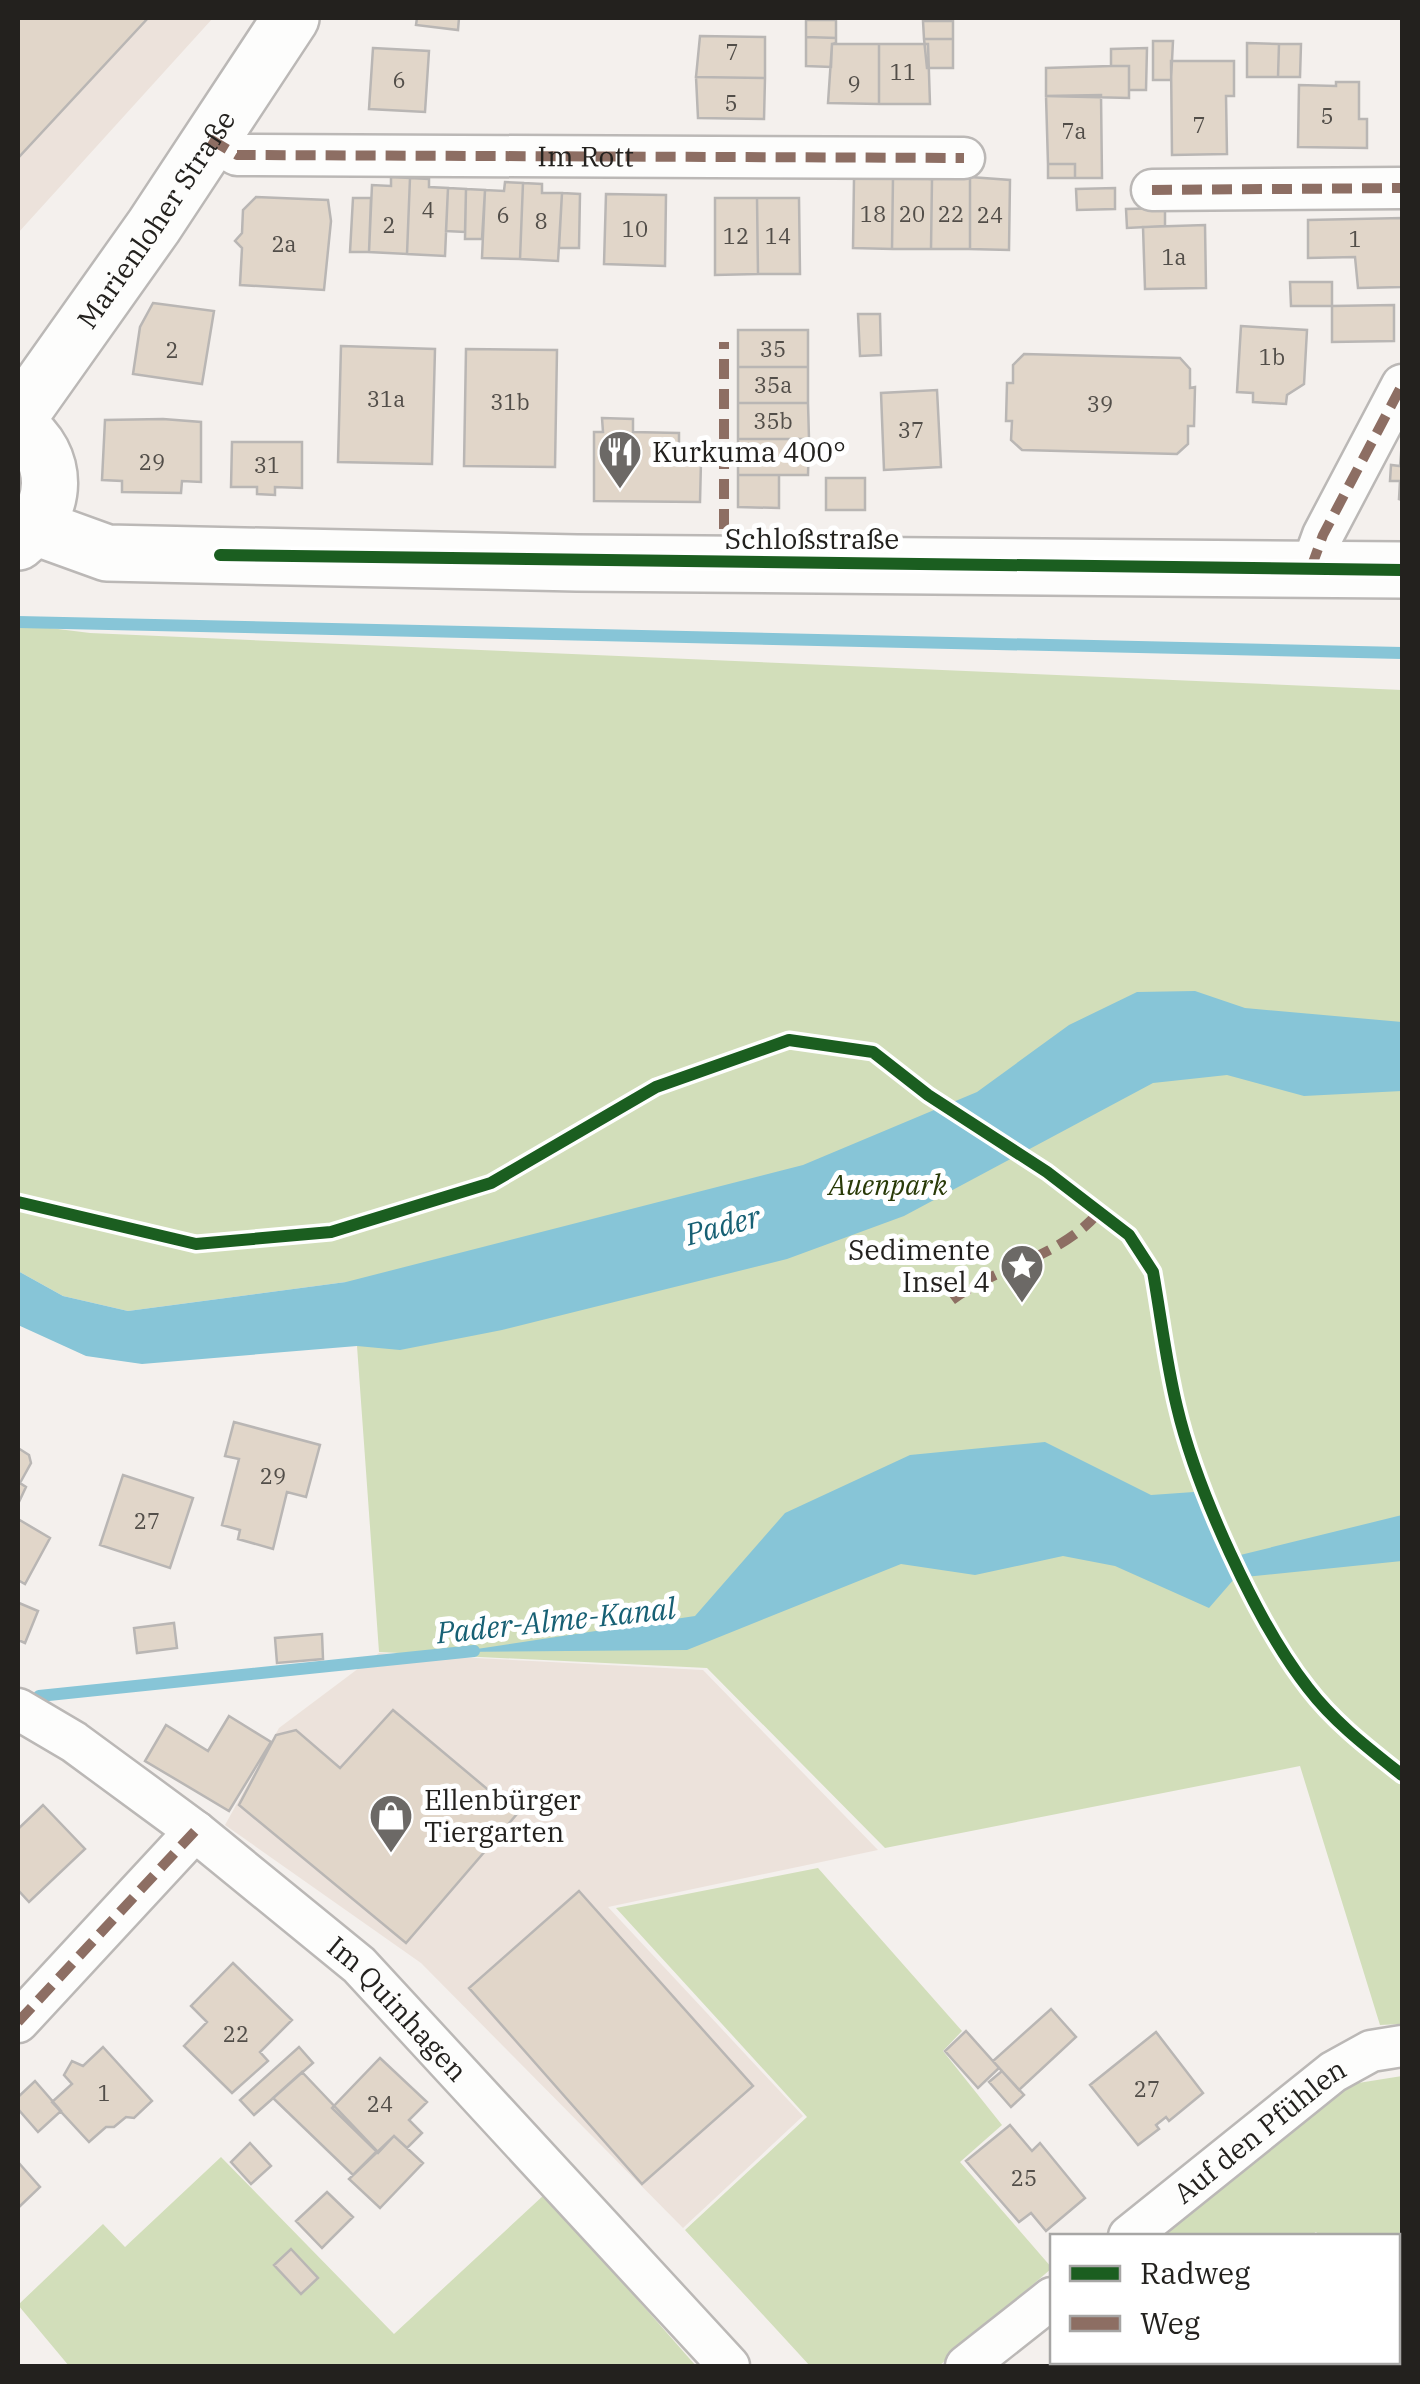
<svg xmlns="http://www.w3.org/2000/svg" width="1420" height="2384" font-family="'IBM Plex Serif',serif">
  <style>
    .built { fill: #ece2db }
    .green { fill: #d2deba }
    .water { fill: #87c5d7 }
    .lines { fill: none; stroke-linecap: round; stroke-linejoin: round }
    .stream { stroke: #87c5d7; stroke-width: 12 }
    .building { fill: #e1d6c9; stroke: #b9b6b4; stroke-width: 2.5 }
    .street-casing { stroke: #bbb8b6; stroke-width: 45 }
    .secondary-casing { stroke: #bbb8b6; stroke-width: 60 }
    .street { stroke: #fdfdfc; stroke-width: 40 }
    .secondary { stroke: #fdfdfc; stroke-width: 55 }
    .quiet { stroke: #8d6e63; stroke-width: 10; stroke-dasharray: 20 10; stroke-linecap: butt }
    .cycleway-casing { stroke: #fff; stroke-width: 19 }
    .cycleway { stroke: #1b5e20; stroke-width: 12 }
    .labels { text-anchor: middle; stroke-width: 10; stroke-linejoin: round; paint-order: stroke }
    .number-label { font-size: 22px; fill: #524e49 }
    .street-label { font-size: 28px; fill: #23211e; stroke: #fff }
    .poi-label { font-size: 28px; fill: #23211e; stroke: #fff; text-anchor: start }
    .park-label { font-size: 28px; font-style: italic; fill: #293a07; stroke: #fff }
    .water-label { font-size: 30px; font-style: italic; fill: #176074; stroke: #fff }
  </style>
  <rect width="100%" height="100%" fill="#f4f0ed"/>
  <!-- built -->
  <path class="built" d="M18 18H213L18 233Z
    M379 1653 703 1670 878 1850 608 1907 803 2116 683 2228 421 1963 225 1825 279 1728Z"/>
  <!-- green -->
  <path class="green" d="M18 624 90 633 1402 690V2024L1380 2025 1300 1766 885 1848 707 1668 379 1652 357 1346 346 1282 128 1311 63 1296 18 1271Z
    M818 1868 962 2031 943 2051 1002 2125 960 2162 1052 2268 939 2366H810L685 2230 807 2117 616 1908Z
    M1402 2076V2366H1272L1278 2362H1398V2236H1320L1316 2232 1310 2236H1157L1352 2084Z
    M221 2157 394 2334 545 2194 696 2366H69L18 2305 103 2224 125 2247Z"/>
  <!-- water -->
  <path class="water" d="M1195 991 1245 1008 1402 1022V1091L1304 1096 1227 1075 1153 1083 904 1216 787 1259 502 1330 400 1350 357 1346 142 1364 86 1356 18 1325V1271L63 1296 128 1311 346 1282 803 1165 977 1092 1069 1025 1137 992Z
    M1045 1442 1151 1495 1194 1492 1228 1558 1402 1515V1561L1235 1578 1209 1608 1115 1566 1063 1556 975 1575 901 1564 687 1650 457 1652 695 1616 785 1513 910 1455Z"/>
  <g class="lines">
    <!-- stream -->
    <path class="stream" d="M18 622 1402 653
      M39 1696 474 1651"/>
  </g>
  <!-- building -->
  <path class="building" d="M18 18H148L18 158Z
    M417 18H459L458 30 416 25Z
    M806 20H836V38L806 37Z
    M923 21H953V39H924Z
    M700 36 765 37V78L696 77Z
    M806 37 836 38V43L832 44 831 67 806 66Z
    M924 39H953V68H927Z
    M1153 41H1173L1171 80H1153Z
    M1247 43 1279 44 1278 77H1247Z
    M832 44H879V104L828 103Z
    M879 44H928L930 104H879Z
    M1279 44H1301L1300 77H1278Z
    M373 48 429 51 425 112 369 109Z
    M1147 48 1146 90H1129V66H1111V49Z
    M1171 61H1234V96H1226L1227 154 1172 155Z
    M1111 66H1129V98L1046 96V68Z
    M696 77 765 78 764 119 698 118Z
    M1336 82H1359V119H1367V148L1298 147 1299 85 1336 86Z
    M1101 95 1102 178H1075V164H1048L1046 96Z
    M1048 164H1075V178H1048Z
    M882 176 893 177 892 249 853 248 854 179Z
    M391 177 410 178 407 254 369 252 372 185 391 186Z
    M893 177 932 179 931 249H892Z
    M960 177H970V249H931L932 179Z
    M970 177 1010 180 1009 250 970 249Z
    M410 178 429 179V187L448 188 445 256 407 254Z
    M505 182 523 183 520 259 482 258 485 190 504 191Z
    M523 183 542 184V193H562L558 261 520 259Z
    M448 188 466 189 465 232 446 231Z
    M1115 188V209L1077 210 1076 189Z
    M466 189 485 190 482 239H465Z
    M562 193 580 194 579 248H559Z
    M606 194 666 195 665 266 604 264Z
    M256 197 328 200 331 221 324 290 240 285 242 248 235 241 242 233 243 210Z
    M353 198H371L369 252H350Z
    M715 198H757L758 274 715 275Z
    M757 198H799L800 274H758Z
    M1165 208V226L1127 228 1126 209Z
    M1402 218V287L1358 288 1355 257 1308 258V220Z
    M1205 225 1206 288 1145 289 1143 227Z
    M1290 282H1332V306H1291Z
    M153 303 214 311 202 384 133 374 140 327Z
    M1394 305V341L1332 342V306Z
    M858 314H880L881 355 860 356Z
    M1241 326 1307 330 1304 384 1287 395 1286 404 1253 402V393L1237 392Z
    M738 330H808V367H738Z
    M341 346 435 349 432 464 338 462Z
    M466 349 557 350 555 467 464 466Z
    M1024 354 1180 358 1190 369V388L1195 387 1194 426H1188V444L1177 454 1022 450 1011 440 1012 421H1006L1007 383H1013V365Z
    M738 367H808V403H738Z
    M937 390 941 467 884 470 881 393Z
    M738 403H808L809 439H738Z
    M602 418 633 419V432L679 433V462L701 461 700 502 594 501V432H603Z
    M163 419 201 422V482L182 481 181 493 122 492V481L102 480 105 420Z
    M738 439H809L808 475H738Z
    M1402 441V500L1399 499 1400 481H1390L1391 465 1400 466Z
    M232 442H302V488L275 487V495L257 494V487H231Z
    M738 475H779V508L738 507Z
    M826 478H865V510H826Z
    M234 1422 320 1445 306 1497 287 1492 273 1549 238 1539 240 1530 222 1525 239 1459 225 1456Z
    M18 1448 29 1455 31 1463 20 1483 26 1487 18 1504Z
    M123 1475 193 1498 170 1568 100 1545Z
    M18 1519 50 1538 25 1584 18 1580Z
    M19 1603 38 1611 25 1643 18 1640Z
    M174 1623 177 1648 137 1653 134 1628Z
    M322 1634 323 1659 277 1663 275 1638Z
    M393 1710 517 1814 406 1943 239 1805 276 1735 296 1730 340 1768Z
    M229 1716 271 1742 229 1811 145 1761 166 1725 208 1751Z
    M43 1805 85 1849 29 1902 18 1890V1829Z
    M579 1891 753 2086 642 2184 469 1988Z
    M233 1963 292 2020 260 2052 268 2061 232 2093 184 2046 207 2022 191 2006Z
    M1051 2009 1076 2037 1019 2090 993 2061Z
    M966 2031 999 2068 978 2088 945 2051Z
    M1156 2032 1203 2093 1169 2121 1166 2117 1156 2125 1159 2129 1138 2145 1090 2085Z
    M103 2047 152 2101 134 2118 126 2117 114 2127H106L89 2142 52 2102 72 2084 64 2075 72 2061 83 2066Z
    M299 2047 313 2063 254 2115 240 2100Z
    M380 2058 427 2102 409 2120 422 2133 407 2148 394 2136 378 2153 332 2108Z
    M1002 2071 1024 2095 1011 2107 989 2082Z
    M302 2072 377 2151 353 2175 273 2098Z
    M35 2081 61 2111 38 2132 18 2109V2097Z
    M1010 2125 1032 2151 1040 2143 1085 2198 1046 2231 1031 2213 1019 2222 966 2161Z
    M394 2136 423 2163 380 2208 349 2179Z
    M250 2143 271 2166 251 2184 231 2162Z
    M18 2162 40 2187 18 2208Z
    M327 2192 353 2217 322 2248 296 2221Z
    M291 2249 318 2278 301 2294 274 2265Z
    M1076 2362H1204L1208 2366H1070Z"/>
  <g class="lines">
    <defs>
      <g id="street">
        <path id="s1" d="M210 139 237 155 964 158"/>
        <path d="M1152 190 1402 188"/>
        <path d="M1311 568 1323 535 1402 385"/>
        <path id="s2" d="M18 1709 74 1742 195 1831 359 1965 729 2366"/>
        <path d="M18 2022 195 1831"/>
        <path id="s3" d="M1129 2236 1333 2072 1371 2051 1402 2046"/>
        <path d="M966 2366 1052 2298"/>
      </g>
      <g id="secondary">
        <path id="s4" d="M18 418 154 226 291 18"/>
        <path d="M18 426C61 457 59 510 18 542"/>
        <path d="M35 527 107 553 577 563 1402 570"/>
      </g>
    </defs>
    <!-- street casing -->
    <use href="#street" class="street-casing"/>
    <!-- secondary casing -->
    <use href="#secondary" class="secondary-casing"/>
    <!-- street -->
    <use href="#street" class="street"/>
    <!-- secondary -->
    <use href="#secondary" class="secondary"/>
    <!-- quiet -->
    <path class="quiet" d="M210 139 237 155 964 158
      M1152 190 1402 188
      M724 529V342
      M1311 568 1323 535 1402 385
      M952 1300C999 1265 1060 1258 1099 1212
      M18 2022 195 1831"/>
    <defs>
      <path id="cycleway" d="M220 555 1402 570
        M18 1202 196 1244 331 1232 491 1183 656 1087 789 1040 873 1052 928 1095 1047 1172 1129 1235 1153 1272C1161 1317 1166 1362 1177 1407 1196 1488 1256 1622 1308 1688 1334 1722 1368 1748 1402 1775"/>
    </defs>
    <!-- cycleway casing -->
    <use href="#cycleway" class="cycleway-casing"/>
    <!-- cycleway -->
    <use href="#cycleway" class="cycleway"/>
  </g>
  <!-- icons -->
  <defs>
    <symbol id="restaurant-pin" viewBox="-11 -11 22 30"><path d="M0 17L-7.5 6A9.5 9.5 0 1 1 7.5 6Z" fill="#6c6966" stroke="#fff"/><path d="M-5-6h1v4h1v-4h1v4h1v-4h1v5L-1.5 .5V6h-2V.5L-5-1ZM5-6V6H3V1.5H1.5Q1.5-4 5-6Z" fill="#fff"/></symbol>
    <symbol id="sight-pin" viewBox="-11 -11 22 30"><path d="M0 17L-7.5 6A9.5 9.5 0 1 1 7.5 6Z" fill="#6c6966" stroke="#fff"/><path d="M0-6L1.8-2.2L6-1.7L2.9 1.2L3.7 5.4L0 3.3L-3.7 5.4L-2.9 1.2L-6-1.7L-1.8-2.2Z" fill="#fff"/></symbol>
    <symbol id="shop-pin" viewBox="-11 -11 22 30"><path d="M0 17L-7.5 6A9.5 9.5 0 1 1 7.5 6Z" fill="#6c6966" stroke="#fff"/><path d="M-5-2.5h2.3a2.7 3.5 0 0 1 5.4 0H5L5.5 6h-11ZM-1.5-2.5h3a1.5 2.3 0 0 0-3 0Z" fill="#fff"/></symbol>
  </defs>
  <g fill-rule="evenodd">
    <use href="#restaurant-pin" x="595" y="427" width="50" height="68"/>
    <use href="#sight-pin" x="997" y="1241" width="50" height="68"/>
    <use href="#shop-pin" x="366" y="1791" width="50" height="68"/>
  </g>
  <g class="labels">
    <!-- number labels -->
    <g class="number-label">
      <text x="732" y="60">7</text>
      <text x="903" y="80">11</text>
      <text x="399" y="88">6</text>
      <text x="854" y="92">9</text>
      <text x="731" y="111">5</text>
      <text x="1327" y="124">5</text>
      <text x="1199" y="133">7</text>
      <text x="1074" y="139">7a</text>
      <text x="428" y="218">4</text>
      <text x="873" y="222">18</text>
      <text x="912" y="222">20</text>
      <text x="951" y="222">22</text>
      <text x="503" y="223">6</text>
      <text x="990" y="223">24</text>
      <text x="541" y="229">8</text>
      <text x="389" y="233">2</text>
      <text x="635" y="237">10</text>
      <text x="736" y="244">12</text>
      <text x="778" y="244">14</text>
      <text x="1355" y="247">1</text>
      <text x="284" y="252">2a</text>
      <text x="1174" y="265">1a</text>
      <text x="773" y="357">35</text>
      <text x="172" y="358">2</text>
      <text x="1272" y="365">1b</text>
      <text x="773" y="393">35a</text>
      <text x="386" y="407">31a</text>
      <text x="510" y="410">31b</text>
      <text x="1100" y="412">39</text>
      <text x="773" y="429">35b</text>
      <text x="911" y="438">37</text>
      <text x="152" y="470">29</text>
      <text x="267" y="473">31</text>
      <text x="273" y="1484">29</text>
      <text x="147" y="1529">27</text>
      <text x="236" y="2042">22</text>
      <text x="1147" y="2097">27</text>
      <text x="104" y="2101">1</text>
      <text x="380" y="2112">24</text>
      <text x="1024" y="2186">25</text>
    </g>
    <!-- street labels -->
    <g class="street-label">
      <text dy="10" stroke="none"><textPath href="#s1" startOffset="380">Im Rott</textPath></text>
      <text dy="10" stroke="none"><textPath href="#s4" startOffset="242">Marienloher Straße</textPath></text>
      <text x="812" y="549">Schloßstraße</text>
      <text dy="10" stroke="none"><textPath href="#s2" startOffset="485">Im Quinhagen</textPath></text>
      <text dy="10" stroke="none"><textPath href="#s3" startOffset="168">Auf den Pfühlen</textPath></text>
    </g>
    <!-- poi labels -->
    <g class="poi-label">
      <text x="652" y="462">Kurkuma 400°</text>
      <text x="990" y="1260" text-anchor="end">Sedimente<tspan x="990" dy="32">Insel 4</tspan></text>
      <text x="424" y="1810">Ellenbürger<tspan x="424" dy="32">Tiergarten</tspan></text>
    </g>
    <!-- park labels -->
    <g class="park-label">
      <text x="888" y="1195">Auenpark</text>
    </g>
    <!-- water labels -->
    <g class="water-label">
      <text transform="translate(723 1226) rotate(-15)" y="10">Pader</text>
      <text transform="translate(556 1621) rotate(-6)" y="10">Pader-Alme-Kanal</text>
    </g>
  </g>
  <!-- border -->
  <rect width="1420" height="2384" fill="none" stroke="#23211e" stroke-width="40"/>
  <!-- legend -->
  <rect x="1050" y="2234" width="350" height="130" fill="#ffffff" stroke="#a7a6a5" stroke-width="2.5"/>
  <rect x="1070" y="2266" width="50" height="15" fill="#1b5e20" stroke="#a7a6a5" stroke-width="2.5"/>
  <text x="1140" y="2284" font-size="30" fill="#23211e">Radweg</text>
  <rect x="1070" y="2316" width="50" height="15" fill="#8d6e63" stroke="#a7a6a5" stroke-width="2.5"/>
  <text x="1140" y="2334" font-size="30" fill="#23211e">Weg</text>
</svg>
